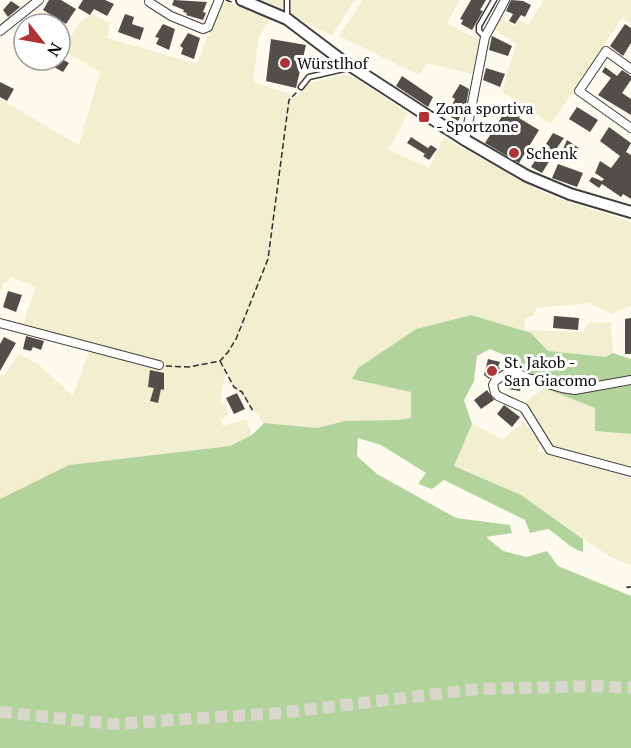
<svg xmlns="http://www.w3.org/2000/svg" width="631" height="748" font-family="'PT Serif',serif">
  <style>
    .farmland { fill: #f1efd0 }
    .forest { fill: #b3d39c }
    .building { fill: #544e4a }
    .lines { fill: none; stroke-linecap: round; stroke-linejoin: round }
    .primary-tunnel { stroke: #d9d7cc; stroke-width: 12; stroke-dasharray: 12 6; stroke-linecap: butt }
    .service-casing { stroke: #3f3f3f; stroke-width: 7 }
    .minor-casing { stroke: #3f3f3f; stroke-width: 10 }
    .tertiary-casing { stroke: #3f3f3f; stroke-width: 14 }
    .path { stroke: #2e2e2e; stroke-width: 1.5; stroke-dasharray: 6 3; stroke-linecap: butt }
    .service { stroke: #fff; stroke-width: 4 }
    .minor { stroke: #fff; stroke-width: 8 }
    .tertiary { stroke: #fff; stroke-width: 10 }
    .poi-dot { fill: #ae3335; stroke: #fff; stroke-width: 2 }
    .labels { text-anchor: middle; stroke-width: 6; stroke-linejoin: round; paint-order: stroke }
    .poi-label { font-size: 16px; fill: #0c0c0c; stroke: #fff; text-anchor: start }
  </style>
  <rect width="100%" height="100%" fill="#fdfbee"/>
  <!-- farmland -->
  <path class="farmland" d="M257 0H355L332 35Z
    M363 0H460L447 23 479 40 472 74 427 63 419 75 339 36Z
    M544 0H631V24L622 18 551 124 502 92 516 44 492 28 499 14 506 17 504 21 515 26 520 20 528 25Z
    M226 2 270 19 259 37 253 82 297 96 308 84 348 74 408 113 389 150 429 168 444 138 550 196 631 222V306L612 314 588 303 536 308 534 315 525 318 524 330 583 332 589 323 611 322 613 353 606 357 548 351 531 333 471 315 416 329 358 368 352 378 411 392 412 418 398 420 345 421 317 428 264 423 237 390 226 371 220 402 226 406 228 415 221 420 223 426 246 419 252 435 230 446 69 465 0 499V375H4L19 354 38 364 73 396 91 345 22 326 36 286 10 277 8 282H4L0 293V99L79 145 100 72 62 50 82 20 92 14 110 23 107 38 197 64 220 6Z
    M544 388 595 408V431L631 434V468L623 467 553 450 524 403Z
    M524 422 540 442 538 451 631 478V565L610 557 521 495 454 466 472 424 495 435 502 440Z"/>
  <!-- forest -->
  <path class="forest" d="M471 315 531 333 548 351 606 357 613 353 631 359V434L595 431V408L544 388 514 359 490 349 477 356 474 381 464 400 472 424 454 466 521 495 583 539V552C567 547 562 537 548 529L530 533 525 520 444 480 432 489 418 484 426 473 381 445 358 438 357 456 377 474 456 518 510 525 512 533 486 537 503 551 527 557 547 551 558 566 631 596V748H0V499L69 465 230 446 252 435 264 423 317 428 345 421 398 420 411 418V392L352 379 358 368 416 329Z"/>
  <!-- building -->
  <path class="building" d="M49 0H61L76 9 66 24 43 10Z
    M83 0H105L114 4 107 16 94 9 90 15 78 8Z
    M174 0 207 2 203 12 206 13 203 20 186 15 187 13 183 12 184 10 172 5Z
    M471 0H486L480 10 483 11 472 30 461 24 463 20 460 19Z
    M511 0 523 1 531 5 525 17 521 15 515 24 509 21 513 14 506 11Z
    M11 1 20 7 8 17 3 10Z
    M125 14 134 17 132 24 144 28 140 40 118 32Z
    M163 24 175 29 169 50 156 44 159 38 155 37Z
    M625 24 631 28V43L623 56 610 46Z
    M19 32 24 36V50L13 43Z
    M188 33 200 38 194 59 181 54 183 48 180 46Z
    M492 36 512 46 508 56 489 50Z
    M271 39 306 45 296 88 266 81Z
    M60 58 69 63 63 72 54 67Z
    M605 67 617 76 622 70 631 76V80L622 93 631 99V115L598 95 611 78 602 72Z
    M486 68 505 74 500 87 483 80Z
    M402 76 433 97 428 107 396 86Z
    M0 82 14 89 7 101 0 97Z
    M460 84 469 89 466 105 458 121 447 115 455 99 452 97Z
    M508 107 521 115 519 118 539 130 519 163 485 143Z
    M577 107 598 120 590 132 569 119Z
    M609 127 631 143 626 152 631 155V199L623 194 621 197 602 184 599 188 589 181 592 177 602 181 604 179 595 173 600 161 611 168 620 156 600 141Z
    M553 133 564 138 549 159 550 160 542 173 531 167 540 153 544 156 550 147 546 144Z
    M411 137 428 148 431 145 437 149 429 160 423 156 425 154 407 143Z
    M567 140 579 148 573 159 562 152Z
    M558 164 583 173 577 187 552 178Z
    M8 291 22 295 16 312 3 307Z
    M554 316 579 318 578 330 553 328Z
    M631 318V354H625V319Z
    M26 336 44 341 41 350 33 347 31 351 23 349Z
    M4 337 16 343 0 371V344Z
    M488 359 500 362 498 367 500 368 489 379 484 375Z
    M150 370 164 373V390L161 389 158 403 150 401 154 388 148 387Z
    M509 379 522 382 520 391 508 389Z
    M487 390 494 400 481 409 474 400Z
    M237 393 245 409 234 414 226 398Z
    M504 405 520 417 512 427 497 414Z"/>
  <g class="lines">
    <!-- primary-tunnel -->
    <path class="primary-tunnel" d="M0 712 113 724 279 713 478 689 599 686 631 688"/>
    <defs>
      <path id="service" d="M287 0V17
        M485 37 479 31V26L494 0
        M301 87 309 77 348 68"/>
      <path id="minor" d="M149 2 171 16 203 29 208 27 219 0
        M0 31 39 0
        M631 69 606 51 579 91 631 128
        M465 140 485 37 505 0
        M0 323 159 365
        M631 380 575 390 562 388 528 378 514 372 507 373 495 381 493 385 495 393 498 396 524 408 550 450 631 472"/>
      <path id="tertiary" d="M242 0 287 19 340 59 465 140 527 176 570 194 631 212"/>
    </defs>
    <!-- service casing -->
    <use href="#service" class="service-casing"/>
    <!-- minor casing -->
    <use href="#minor" class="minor-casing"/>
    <!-- tertiary casing -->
    <use href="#tertiary" class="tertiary-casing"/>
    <!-- path -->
    <path class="path" d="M226 0 234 3
      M220 361 234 387 242 392 253 411
      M166 366 189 367 220 361 228 352 236 339 268 259 289 100 297 92
      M631 587H627L631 589"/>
    <!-- service -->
    <use href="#service" class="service"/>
    <!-- minor -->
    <use href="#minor" class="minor"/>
    <!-- tertiary -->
    <use href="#tertiary" class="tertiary"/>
  </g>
  <!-- markers -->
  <g class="poi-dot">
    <circle cx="285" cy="63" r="6"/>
    <rect x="418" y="111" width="12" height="12" rx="3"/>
    <circle cx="514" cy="153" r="6"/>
    <circle cx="492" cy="371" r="6"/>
  </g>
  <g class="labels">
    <!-- poi labels -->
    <g class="poi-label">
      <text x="297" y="69">Würstlhof</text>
      <text x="436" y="114">Zona sportiva<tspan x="436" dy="18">- Sportzone</tspan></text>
      <text x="526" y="159">Schenk</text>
      <text x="504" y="368">St. Jakob -<tspan x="504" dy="18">San Giacomo</tspan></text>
    </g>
  </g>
  <!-- north arrow -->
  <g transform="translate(42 42) rotate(121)"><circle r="28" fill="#ffffff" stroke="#9e9e9e" stroke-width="1.5"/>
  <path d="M0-4.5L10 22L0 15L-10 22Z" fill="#ae3335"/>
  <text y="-9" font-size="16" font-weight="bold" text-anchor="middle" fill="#0c0c0c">N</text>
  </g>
</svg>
